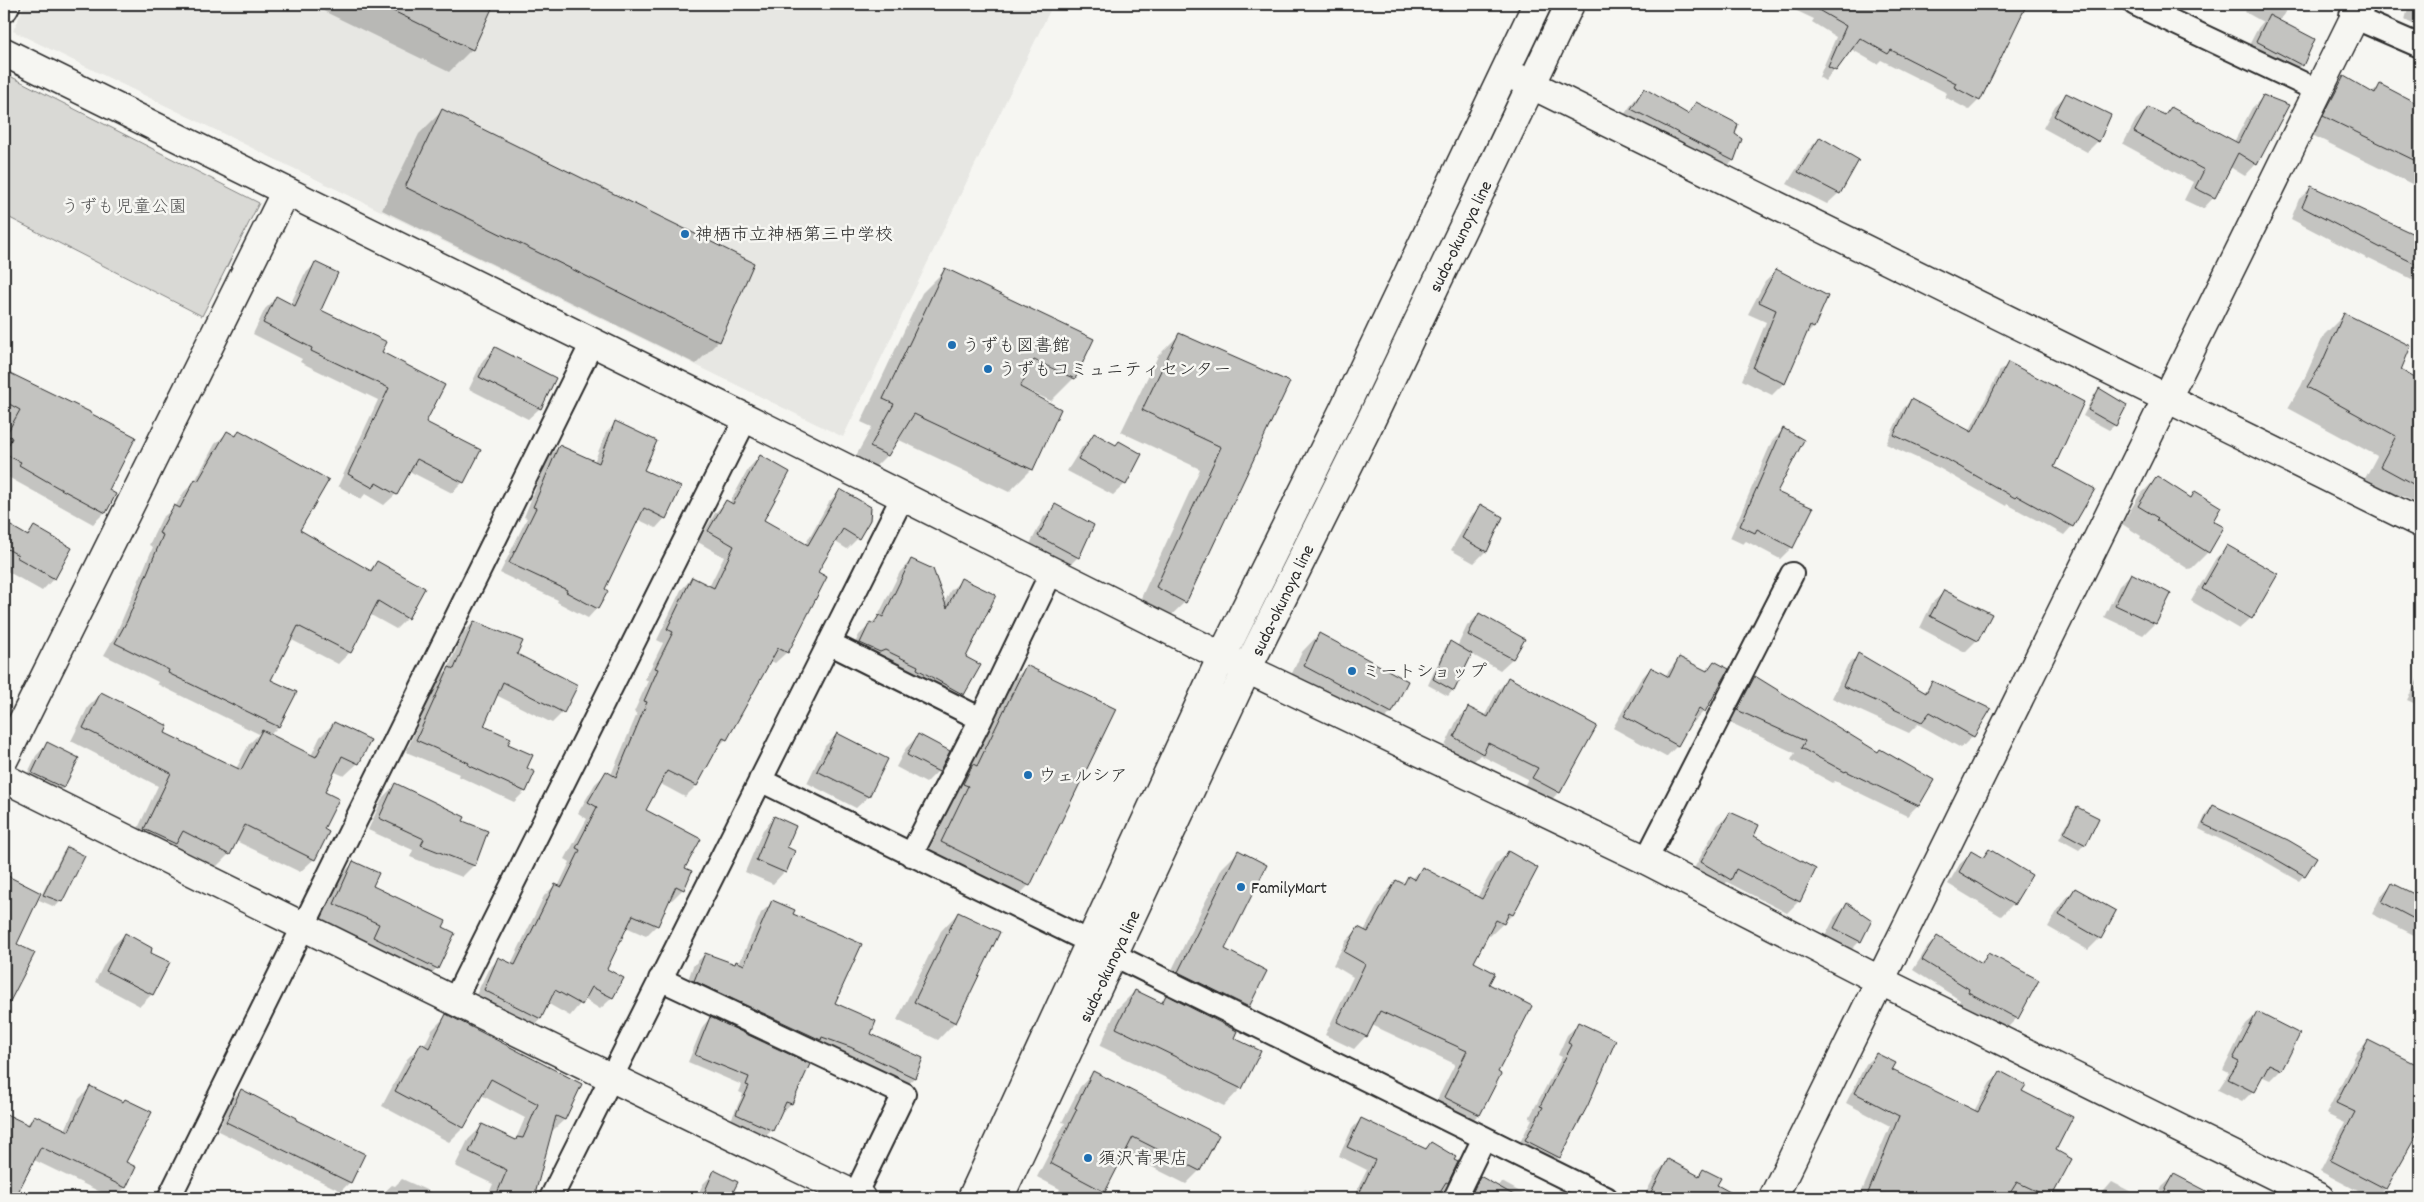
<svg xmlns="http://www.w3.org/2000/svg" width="2424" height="1202" font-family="Dekko,'Klee One',sans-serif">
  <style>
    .built { fill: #e7e7e3 }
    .green { fill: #d9d9d5; stroke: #828280 }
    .shadow { fill: #0003; fill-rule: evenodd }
    .building { fill: #c3c3c0; stroke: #2b2b2b }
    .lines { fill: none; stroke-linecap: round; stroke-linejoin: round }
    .street-casing { stroke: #2b2b2b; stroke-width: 26 }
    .secondary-casing { stroke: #2b2b2b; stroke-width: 31 }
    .street { stroke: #f6f6f2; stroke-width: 22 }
    .secondary { stroke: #f6f6f2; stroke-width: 28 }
    .poi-dot { fill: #1f6fb2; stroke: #f6f6f2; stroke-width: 2 }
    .labels { text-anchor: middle; stroke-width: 5; stroke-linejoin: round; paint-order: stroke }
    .park-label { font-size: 18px; fill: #565656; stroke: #f6f6f2 }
    .poi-label { font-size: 18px; fill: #2b2b2b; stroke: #f6f6f2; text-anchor: start }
    .street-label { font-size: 18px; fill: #2b2b2b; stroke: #f6f6f2 }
  </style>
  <rect width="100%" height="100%" fill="#f6f6f2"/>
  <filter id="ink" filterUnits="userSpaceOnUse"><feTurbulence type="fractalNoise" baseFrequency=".02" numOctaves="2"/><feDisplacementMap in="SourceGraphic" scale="10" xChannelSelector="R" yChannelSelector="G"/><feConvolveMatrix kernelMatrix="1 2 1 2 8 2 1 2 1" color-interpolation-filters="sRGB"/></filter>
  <g filter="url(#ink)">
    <!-- built -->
    <path class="built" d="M25 4H1053L843 437 13 31Z"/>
    <!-- green -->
    <path class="green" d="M4 73 259 203 202 316 4 215Z"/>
    <!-- shadow -->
    <path class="shadow" d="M309 4H492L472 49 449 72Z
      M1782 4H2030L2020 14 1979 100 1969 110 1945 97 1947 93 1881 60 1877 64 1851 49 1825 81 1819 77 1836 37 1812 22 1814 19Z
      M2249 4H2291L2279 21 2302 65 2290 77 2245 53 2258 28 2263 22 2245 12Z
      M2409 4H2420V28L2405 20Z
      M2344 78 2372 93 2380 86 2420 106V188L2308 133 2328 94Z
      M1644 90 1686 114 1696 104 1741 139 1733 161 1721 172 1620 121 1633 102Z
      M2067 94 2098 141 2087 152 2043 128 2055 106Z
      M2264 96 2256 164 2245 176 2230 167 2214 197 2203 209 2184 200 2193 182 2123 144 2136 120 2148 108 2163 116 2171 108 2234 142 2252 108Z
      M442 111 719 341 696 364 382 210 419 134Z
      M1820 138 1839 193 1827 204 1787 184 1808 150Z
      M2311 188 2420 238V283L2369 258 2368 259 2291 219 2299 199Z
      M315 264 319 311 380 353 463 482 452 493 409 471 396 494 384 505 365 494 361 499 338 486 378 400 300 362 302 359 253 334 265 309 276 298 290 305 304 275Z
      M945 270 1074 378 1051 401 1027 390 1032 469 1009 492 897 439 887 455 864 478 848 470 872 427 861 422 922 293ZM1029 356 1066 373V376L1028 358Z
      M1776 271 1813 328 1804 337 1784 383 1772 395 1742 380 1766 322 1748 314 1765 282Z
      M2344 315 2399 370 2420 382V505L2401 495 2392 504 2361 486 2377 456 2288 408 2301 386 2324 335Z
      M1180 334 1289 382 1185 602 1163 623 1136 609 1200 469 1121 432 1158 356Z
      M495 348 540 408 528 419 469 389 483 360Z
      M2008 364 2052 467 2072 526 2064 535 2007 504 2006 506 1939 468 1886 444 1903 409 1911 400 1969 432 1999 372Z
      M4 371 89 412 108 490 105 512 93 524 8 477 10 474 4 472Z
      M2099 390 2115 425 2109 430 2083 416 2094 395Z
      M616 423 665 518 656 528 637 519 603 590 597 608 588 618 557 602 558 600 500 573 527 518 524 517 549 456 559 446 594 462 606 433Z
      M1783 430 1775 492 1792 547 1780 559 1746 541 1743 544 1730 538 1772 441Z
      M240 431 299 531 369 571 377 562 407 618 396 629 369 614 350 652 338 664 290 639 270 680 295 693 278 727 270 735 311 756 320 737 334 723 358 763 344 776 333 771 323 793 322 830 314 859 300 872 236 841 229 854 215 868 173 846 162 857 131 843 158 786 71 741 88 707 102 693 163 733 236 769 249 744 259 734 157 684 158 682 104 655 116 634 153 547 149 545 162 518 175 507 184 492 195 481 215 444 227 433 234 437Z
      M1094 435 1125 484 1113 495 1067 471 1082 447Z
      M760 456 763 520 805 545 829 502 840 490 858 538 847 549 834 541 817 572 787 652 775 663 769 660 726 739 715 750 696 786 685 797 659 783 644 810 684 868 683 889 672 900 669 899 657 925 646 936 626 927 605 970 622 979 612 998 600 1009 584 999 570 1016 547 1003 540 1019 529 1030 473 1001 488 970 499 959 511 964 544 896 555 885 558 887 570 862 565 859 587 819 578 813 595 784 607 773 611 775 637 714 634 712 648 681 645 679 663 643 657 640 681 590 692 578 709 587 724 557 698 542 715 513 726 502 729 504 749 468Z
      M2157 478 2190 498 2195 493 2211 521 2208 552 2190 570 2140 538 2141 536 2122 524 2139 496Z
      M1055 506 1092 526 1078 557 1066 569 1028 548 1044 517Z
      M1481 506 1501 517 1486 551 1474 563 1451 550 1469 518Z
      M4 524 26 536 34 528 71 549 54 578 42 591 5 570Z
      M2228 547 2251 618 2239 629 2191 601 2216 558Z
      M911 560 944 604 950 591 962 580 963 694 952 705 849 655 859 635 877 618 900 572Z
      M2131 574 2155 623 2143 635 2104 617 2119 586Z
      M1944 592 1977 640 1965 652 1920 628 1932 603Z
      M1479 614 1523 639 1512 659 1500 670 1471 654 1453 690 1448 696 1428 685 1445 648 1450 642 1457 647 1467 626Z
      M474 622 516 655 563 712 552 723 496 695 483 727 506 744 525 768V791L514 802 458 776 459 774 406 752 438 679 448 669 463 633Z
      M1319 634 1407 681 1391 713 1373 730 1287 684 1302 652Z
      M1859 654 1923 693 1933 683 1973 736 1961 748 1918 724 1909 733 1832 698 1847 666Z
      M1679 658 1705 671 1714 663 1704 711 1693 723 1690 721 1677 746 1666 757 1613 728 1640 680 1651 668 1665 676Z
      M1027 667 1029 885 1012 902 924 860 951 804 946 801 955 783 967 772 1009 684Z
      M2420 674V688L2415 685Z
      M1755 678 1877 753 1918 805 1907 816 1835 781 1833 783 1791 760 1795 753 1727 721 1744 689Z
      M1509 679 1559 792 1548 803 1522 789 1528 779 1480 755 1471 764 1444 748 1457 720 1468 709 1484 717 1498 690Z
      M2414 687 2420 690V706L2407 700Z
      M837 734 887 759 868 797 856 808 807 783 825 746Z
      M918 736 938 771 926 783 896 767 906 748Z
      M47 744 63 788 52 799 22 785 36 756Z
      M395 785 462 822 474 865 462 877 410 857 413 850 368 830 383 797Z
      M2213 807 2304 875 2299 881 2261 859 2199 829 2207 812Z
      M2077 808 2085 844 2079 850 2059 839 2072 814Z
      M1730 814 1799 901 1787 913 1727 882 1718 891 1691 874 1718 825Z
      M774 818 786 848 784 872 773 884 745 872 763 830Z
      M67 848 61 901 55 907 39 900 62 854Z
      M1989 850 2013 904 2001 916 1948 884 1960 864 1972 853 1981 858Z
      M1238 852 1223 950 1248 1006 1232 1022 1163 988 1222 868Z
      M1508 852 1537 868 1512 915 1490 936 1487 934 1473 963 1487 985 1497 1073 1479 1114 1466 1127 1432 1110 1455 1064 1372 1025 1366 1036 1354 1049 1325 1035 1353 977 1333 965 1346 941 1359 928 1364 931 1384 894 1396 882 1402 884 1409 878 1411 879 1422 868 1477 898 1495 865Z
      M4 858 12 861 5 876 16 945 33 954 4 1010Z
      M353 863 372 886 442 928 437 968 421 984 358 953 364 940 319 920 338 879Z
      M2393 884 2420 898V938L2372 914 2381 896Z
      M2075 889 2100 938 2088 950 2048 927 2063 901Z
      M773 902 791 915 834 1004 869 1035 922 1058 914 1078 902 1089 683 993 693 966 705 954 734 965 739 964 761 913Z
      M1847 905 1860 941 1848 953 1823 940 1835 917Z
      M958 913 955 1022 938 1040 897 1020 941 931Z
      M125 934 152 994 140 1006 95 982 113 946Z
      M1937 937 1979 964 1988 955 2017 1018 2007 1028 1959 1002 1960 1000 1913 970 1927 948Z
      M1135 991 1160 1003 1166 997 1241 1088 1224 1106 1100 1046 1117 1009Z
      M2257 1014 2281 1069 2270 1080 2261 1076 2253 1091 2242 1102 2218 1090 2229 1073 2223 1070 2246 1024Z
      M446 1016 564 1120 550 1133 531 1190 522 1198H487L493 1184 455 1166 468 1140 482 1126 515 1141 525 1118 481 1095 463 1128 449 1142 382 1106 407 1059 421 1045 424 1046 432 1030Z
      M710 1018 791 1104 783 1111 781 1110 772 1130 764 1138 730 1122 743 1094 739 1092 742 1085 688 1062 703 1026Z
      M1579 1024 1559 1157 1547 1169 1515 1152 1532 1119 1529 1118 1562 1057 1558 1055 1567 1035Z
      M2368 1041 2413 1064 2417 1059 2420 1061V1125L2385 1188 2375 1198H2371L2320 1171 2345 1123 2326 1114 2357 1052Z
      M1876 1054 1890 1071 1974 1111 1990 1083 2000 1073 2020 1092 2054 1150 2071 1159 2049 1198H2020L2009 1192 2006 1198H1859L1890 1126 1846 1103 1866 1064Z
      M1093 1073 1217 1136 1199 1171 1186 1184 1124 1153 1100 1198H1055L1060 1189 1037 1177 1065 1123 1062 1122 1080 1087Z
      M90 1088 122 1103 125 1100 124 1163 134 1168 125 1188 113 1198 34 1160 18 1189 36 1198H4V1114L26 1125 35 1117 65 1130 79 1099Z
      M241 1090 294 1121 350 1182 341 1191 218 1131 232 1099Z
      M1361 1119 1424 1150 1431 1143 1456 1163 1441 1198H1353L1367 1170 1339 1156 1352 1129Z
      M1669 1161 1697 1176 1703 1171 1714 1188 1734 1198H1643L1657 1172Z
      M715 1172 732 1191 745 1198H696L703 1184Z
      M2174 1176 2198 1188 2193 1198H2157L2162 1187Z
      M1481 1177 1497 1187 1502 1182 1524 1194 1521 1198H1465L1471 1186Z
      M402 1179 444 1198H378L392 1185 395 1186Z
      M2112 1182 2143 1198H2098Z
      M1305 1189 1323 1198H1296Z"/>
    <!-- building -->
    <path class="building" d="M379 4H494L473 50Z
      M1808 4H2027L1980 101 1954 87 1956 83 1891 50 1888 54 1860 38 1836 71 1828 67 1846 26Z
      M2269 15 2315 39 2303 66 2256 41Z
      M2344 76 2375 94 2380 84 2420 105V163L2323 116Z
      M1644 88 1688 114 1696 102 1738 124 1735 134 1742 139 1734 161 1631 109Z
      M2066 93 2111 115 2099 142 2054 116Z
      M2263 95 2289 105 2257 165 2238 153 2215 198 2195 188 2204 170 2134 132 2148 107 2165 115 2171 107 2238 143Z
      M442 109 754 263 720 342 405 187Z
      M1820 137 1859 160 1840 194 1798 172Z
      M2311 186 2420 237V266L2381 247V248L2302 207Z
      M315 262 338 273 321 310 387 342 382 352 445 385 426 422 481 450 464 483 417 459 397 495 376 483 373 488 348 474 389 388 311 351 312 348 263 323 276 296 295 306Z
      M945 268 1094 339 1075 379 1034 360 1020 387 1061 409 1033 470 914 414 888 456 870 447 894 404 883 399Z
      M1776 269 1828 296 1814 328 1810 326 1785 384 1753 368 1776 310 1759 302Z
      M2344 313 2411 346 2401 370 2420 381V468L2413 484 2380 466 2396 436 2307 387 2321 365Z
      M1179 333 1290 382 1186 603 1156 587 1221 447 1142 410Z
      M495 347 556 378 541 409 479 377Z
      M2008 362 2084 402 2054 467 2095 489 2073 527 2017 496 2015 498 1948 460 1894 435 1911 399 1972 432Z
      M10 373 90 412V413L136 437 109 490 116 494 106 513 57 487 19 465 21 462 4 454 12 438 6 435 20 410 4 401V385Z
      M2099 388 2127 405 2116 426 2088 410Z
      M615 421 657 441 644 470 681 487 666 519 644 508 605 589 608 591 598 609 566 592 567 590 509 563 536 508 533 507 559 445 599 463Z
      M1783 428 1804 440 1777 492 1813 508 1793 548 1757 529 1755 533 1740 526Z
      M239 430 329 480 300 530 371 571 377 561 425 588 408 619 378 601 351 653 298 626 271 680 297 692 279 727 168 673 169 670 115 643 127 621 163 535 159 533 174 505 180 508 195 479 198 481 227 431 236 436Z
      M1094 433 1116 445 1119 441 1142 454 1126 485 1078 459Z
      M760 455 790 472 764 520 808 545 840 489 871 507 870 520 859 539 843 529 818 572 827 577 788 653 778 648 727 740 723 738 697 786 667 771 646 810 701 839 685 868 692 871 684 890 676 886 658 926 633 915 607 969 624 978 613 998 592 987 582 1005 555 990 541 1019 484 990 498 957 515 965 555 884 562 887 580 850 576 848 597 807 588 802 606 771 616 777 647 702 644 701 658 669 655 668 673 632 667 629 692 577 714 588 734 546 708 531 726 500 733 504Z
      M2157 476 2191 498 2195 491 2221 507 2213 521 2224 527 2209 553 2156 520 2158 518 2138 506Z
      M1055 504 1094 525 1079 558 1038 536Z
      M1480 504 1503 517 1487 552 1462 538Z
      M4 522 28 536 34 526 72 548 55 579 16 557 18 555 4 547Z
      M2227 545 2278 574 2252 619 2202 589Z
      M911 559 933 569 947 608 961 578 996 595 966 657 981 665 964 695 917 669 918 666 885 650 880 652 860 643 870 622 874 624 879 615 883 617Z
      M2131 573 2171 594 2156 624 2115 605Z
      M1944 590 1992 614 1978 641 1930 616Z
      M1479 613 1525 639 1513 659 1468 635Z
      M474 621 523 641 517 654 578 685 564 713 503 682 484 726 511 738 508 744 533 755 527 768 535 772 526 792 468 765 469 763 416 740 449 667 454 669Z
      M1319 633 1408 681 1392 713 1304 666Z
      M1450 641 1472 654 1454 691 1433 679Z
      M1858 653 1926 693 1932 681 1991 709 1974 737 1930 712 1922 722 1843 686Z
      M1679 657 1707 671 1714 661 1729 669 1705 712 1699 708 1678 746 1624 716 1651 667 1669 677Z
      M1026 665 1116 709 1030 886 941 842 968 786 963 784 973 764 977 766Z
      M1755 676 1878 752 1880 749 1934 780 1919 806 1846 771 1845 772 1801 748 1805 741 1737 710Z
      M1508 677 1597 726 1560 793 1532 778 1538 768 1488 743 1483 754 1454 737 1468 707 1488 717Z
      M101 692 168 726 165 733 241 770 262 730 316 757 334 722 371 740 359 764 342 756 325 792 339 799 324 829 329 832 315 860 245 825 230 855 183 831 176 844 144 829 171 773 83 728Z
      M837 733 888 759 869 797 817 771Z
      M918 734 950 751 939 772 907 755Z
      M47 742 79 758 64 788 32 773Z
      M395 783 465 817 463 821 488 831 475 866 421 845 424 839 379 818Z
      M2213 805 2288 840 2317 857 2305 876 2267 854 2203 824Z
      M2077 807 2099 818 2086 845 2064 833Z
      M1730 812 1759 825 1754 836 1816 869 1800 902 1736 869 1731 880 1701 862Z
      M774 816 796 826 787 847 795 851 786 873 756 860Z
      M67 847 85 856 62 902 43 895Z
      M1989 849 2032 875 2014 905 1959 872 1971 851 1983 858Z
      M1238 850 1267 865 1225 949 1267 971 1249 1007 1178 972Z
      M1508 851 1538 868 1513 915 1509 913 1504 924 1496 920 1474 962 1495 973 1489 984 1532 1006 1498 1072 1501 1074 1480 1115 1444 1097 1467 1051 1380 1011 1367 1037 1337 1022 1365 964 1344 952 1358 927 1368 932 1396 880 1404 884 1408 876 1415 880 1422 867 1482 899Z
      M353 861 379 873 373 886 446 921 443 927 455 933 438 969 373 937 379 924 334 904Z
      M4 874 41 893 17 944 35 953 4 1013Z
      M2392 883 2420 897V922L2382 902Z
      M2075 888 2116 911 2101 939 2059 915Z
      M772 900 795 910 793 914 862 944 835 1003 876 1021 871 1034 923 1058 915 1078 850 1047 822 1037 821 1040 694 981 705 953 735 964 736 961 744 965Z
      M1847 903 1872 920 1861 942 1834 928Z
      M958 912 1000 932 956 1023 914 1002Z
      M125 933 152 948 151 953 170 962 153 995 106 971Z
      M1937 936 1982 964 1988 953 2039 980 2018 1019 1968 992 1969 989 1922 960Z
      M1135 990 1162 1003 1166 995 1237 1031 1234 1038 1261 1051 1242 1089 1116 1028Z
      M2257 1012 2300 1034 2282 1070 2269 1064 2254 1092 2228 1079 2239 1062 2233 1059Z
      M446 1014 582 1084 565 1120 556 1116 534 1198H495L507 1170 469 1152 482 1124 516 1140 517 1137 523 1138 538 1104 491 1079 464 1128 395 1091 421 1043 429 1048Z
      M710 1017 810 1064 792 1104 786 1102 773 1131 736 1114 749 1086 746 1085 749 1077 695 1055Z
      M1578 1022 1616 1040 1588 1105 1560 1158 1525 1140 1543 1107 1540 1106 1572 1045 1568 1043Z
      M2368 1040 2420 1066V1129L2386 1189 2330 1160 2355 1112 2336 1103Z
      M1876 1053 1896 1063 1892 1070 1978 1112 2000 1071 2026 1085 2022 1091 2073 1117 2056 1150 2072 1159 2051 1198 2017 1182 2007 1198H1866L1899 1116 1855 1093Z
      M1093 1071 1219 1135 1200 1171 1133 1137 1105 1192 1050 1163 1077 1109 1075 1108Z
      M90 1086 123 1102 125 1099 152 1112 126 1162 136 1167 126 1188 41 1147 15 1198H4V1113L29 1125 34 1115 69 1131Z
      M241 1089 297 1118 296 1120 365 1154 351 1183 226 1122Z
      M1361 1118 1426 1149 1431 1142 1456 1157 1454 1160 1458 1162 1448 1183 1446 1182 1436 1198H1357L1375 1160 1347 1147Z
      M1668 1159 1699 1176 1703 1169 1721 1178 1717 1185 1741 1198H1648Z
      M714 1170 738 1182 730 1198H702Z
      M2174 1174 2220 1198H2161Z
      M1480 1176 1519 1198H1475L1471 1196Z"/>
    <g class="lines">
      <defs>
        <path id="street" d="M2135 4 2319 91
          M2351 16 2420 46
          M829 643 981 719
          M760 780 1090 942
          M911 855 981 719 1052 571
          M1646 860 1792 574
          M1114 955 1606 1198
          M660 979 904 1094 855 1195
          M455 999 746 418
          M169 1198 592 343
          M551 1198 903 496
          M1455 1198 1484 1138"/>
        <path id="secondary" d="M4 8 6 4
          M4 52 746 418 1247 669 1646 860 1879 980 2320 1198
          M1516 77 2420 523
          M4 759 286 191
          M4 778C289 920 574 1061 861 1198
          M972 1198 1222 656 1343 411 1537 4
          M999 1198 1247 669 1371 420 1570 4
          M1773 1198 2361 4"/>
      </defs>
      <!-- street casing -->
      <use href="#street" class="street-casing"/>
      <!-- secondary casing -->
      <use href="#secondary" class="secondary-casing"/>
      <!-- street -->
      <use href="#street" class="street"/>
      <!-- secondary -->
      <use href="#secondary" class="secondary"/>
    </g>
  </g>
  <!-- markers -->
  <g class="poi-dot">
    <circle cx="685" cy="234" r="5"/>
    <circle cx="952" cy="345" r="5"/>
    <circle cx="988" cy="369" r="5"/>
    <circle cx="1352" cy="671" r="5"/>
    <circle cx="1028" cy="775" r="5"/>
    <circle cx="1241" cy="887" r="5"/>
    <circle cx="1088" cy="1158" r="5"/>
  </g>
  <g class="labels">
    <!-- park labels -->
    <g class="park-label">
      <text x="124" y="212">うずも児童公園</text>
    </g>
    <!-- poi labels -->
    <g class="poi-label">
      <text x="695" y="240">神栖市立神栖第三中学校</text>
      <text x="962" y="351">うずも図書館</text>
      <text x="998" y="375">うずもコミュニティセンター</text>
      <text x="1362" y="677">ミートショップ</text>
      <text x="1038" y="781">ウェルシア</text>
      <text x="1251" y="893">FamilyMart</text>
      <text x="1098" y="1164">須沢青果店</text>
    </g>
    <!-- street labels -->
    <g class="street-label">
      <text transform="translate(1460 236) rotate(-64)" y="6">suda-okunoya line</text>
      <text transform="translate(1282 600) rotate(-64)" y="6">suda-okunoya line</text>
      <text transform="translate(1109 966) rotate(-65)" y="6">suda-okunoya line</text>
    </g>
  </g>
  <!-- margin -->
  <rect width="2424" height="1202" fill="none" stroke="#f6f6f2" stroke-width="20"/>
  <rect x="10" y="10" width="2404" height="1182" fill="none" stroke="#2b2b2b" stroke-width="2" filter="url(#ink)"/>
</svg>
